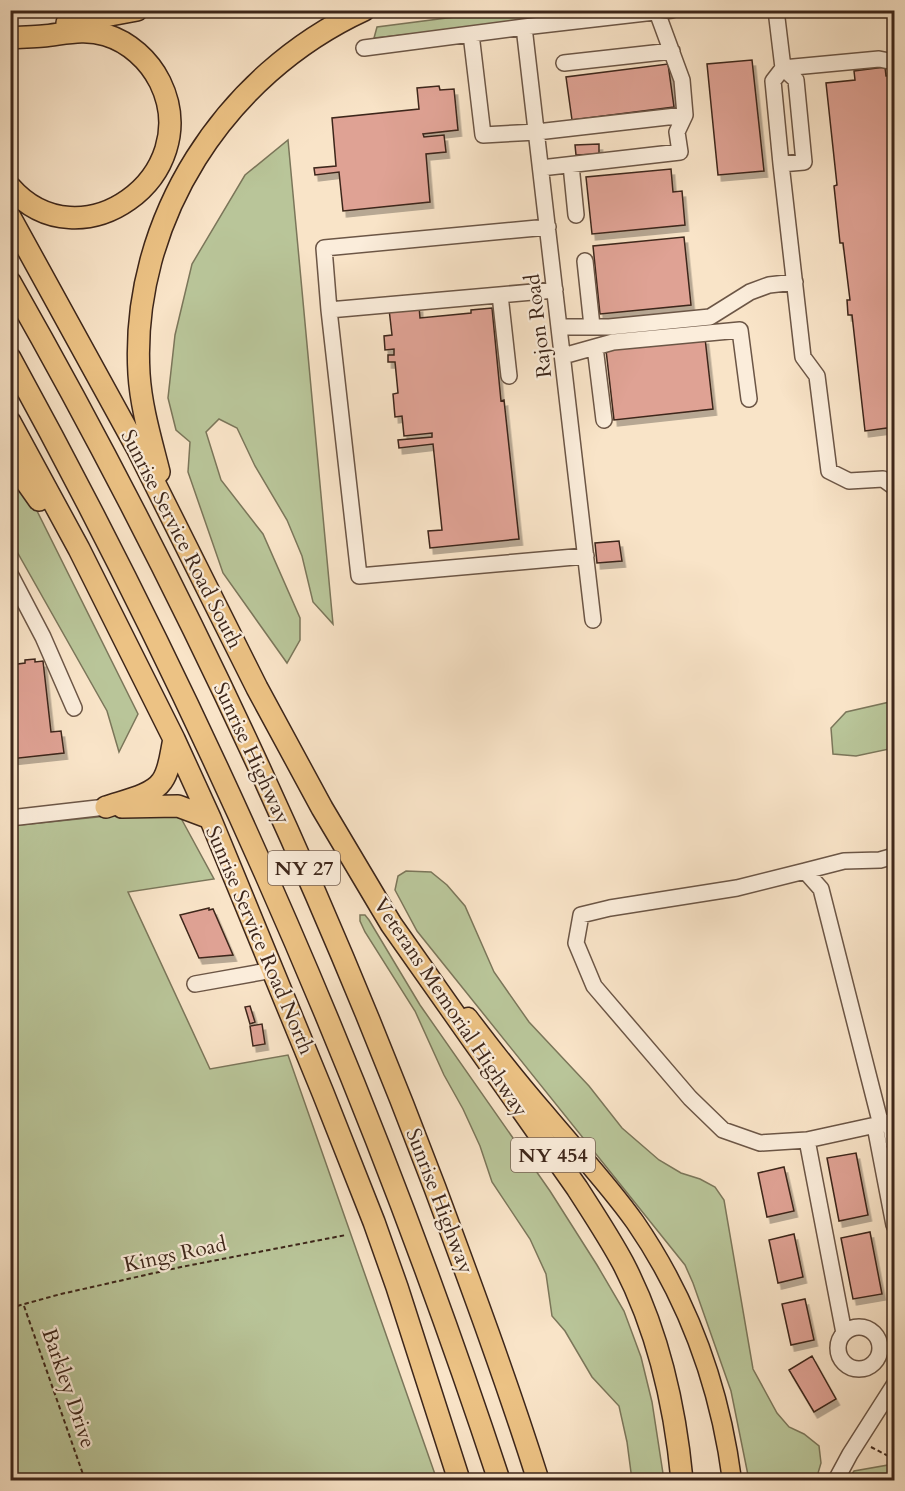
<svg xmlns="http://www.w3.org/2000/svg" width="905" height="1491" font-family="Cardo,serif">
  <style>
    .green { fill: #b9c599; stroke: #7b765a; stroke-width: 1.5 }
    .building { fill: #dfa294; stroke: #3d261a; stroke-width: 1.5; filter: url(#shadow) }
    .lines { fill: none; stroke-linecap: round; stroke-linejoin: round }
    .minor-casing { stroke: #6c5646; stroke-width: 18 }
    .major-casing { stroke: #3d261a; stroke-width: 21 }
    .highway-casing { stroke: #3d261a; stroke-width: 24 }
    .path { stroke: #3d261a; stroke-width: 2; stroke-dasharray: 4.5 3; stroke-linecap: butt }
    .minor { stroke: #fbeddb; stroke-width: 15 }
    .major { stroke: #ecc284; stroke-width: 18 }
    .highway { stroke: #ecc284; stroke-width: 21 }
    .labels { text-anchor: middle; stroke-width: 4.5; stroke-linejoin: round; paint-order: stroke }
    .shield { fill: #fbeddb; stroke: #766254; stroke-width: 1.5 }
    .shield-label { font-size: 20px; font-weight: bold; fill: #3d261a }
    .street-label { font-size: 21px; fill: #3d261a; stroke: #fbeddb }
  </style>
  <defs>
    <filter id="shadow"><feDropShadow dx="3.5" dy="6" stdDeviation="0" flood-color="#0004"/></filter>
  </defs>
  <rect width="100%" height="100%" fill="#f9e4c8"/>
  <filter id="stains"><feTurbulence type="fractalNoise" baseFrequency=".00333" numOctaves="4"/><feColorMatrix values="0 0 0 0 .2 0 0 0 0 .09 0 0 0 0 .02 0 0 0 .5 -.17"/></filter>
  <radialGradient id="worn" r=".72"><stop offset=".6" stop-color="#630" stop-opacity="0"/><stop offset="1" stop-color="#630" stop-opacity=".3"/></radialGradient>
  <!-- green -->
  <path class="green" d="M501 11H627L374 38 377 27Z
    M288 140 333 624 313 602 302 556 287 520 255 466 237 428 219 419 206 432 221 480 263 534 300 618V640L287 663 223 573 188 472 190 442 176 430 168 398 175 335 192 264 245 175Z
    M10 476 36 509 138 714 119 752 107 711 11 541Z
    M894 701V748L856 756 833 754 831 728 846 712Z
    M176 809 214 879 128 892 210 1069 288 1055 437 1480H11L10 826Z
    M406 871 431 872 447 885 465 906 494 972 529 1022 589 1086 622 1128 659 1160 681 1173 700 1179 715 1187 724 1200 753 1369 777 1413 789 1427 804 1434 819 1446 821 1463 816 1480H749L731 1391 693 1283 685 1265 417 931 395 890 398 876Z
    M360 915H365L369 920 420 1005 550 1191 597 1265 624 1311 641 1357 652 1402 664 1480H632L627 1442 619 1406 592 1377 565 1331 552 1316 546 1274 530 1239 492 1182 480 1146 463 1109 444 1075 415 1011 365 932 360 921Z
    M894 1464V1480H848L854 1471Z"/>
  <!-- building -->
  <path class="building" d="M752 60 764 171 718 175 707 64Z
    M668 64 674 107 572 120 566 77Z
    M885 67 886 76 894 75V427L865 431 852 315H848L847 300H850L843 243H840L834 186 837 185 826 83 855 80 854 71Z
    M439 86 440 90 454 89 458 130 423 134 424 137 444 135 446 152 426 154 430 202 343 211 339 172 315 175 314 168 336 166 332 118 419 109 417 88Z
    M599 144V154L576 155 575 145Z
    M671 169 673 192 682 191 685 225 592 234 586 177Z
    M684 237 691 305 600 314 593 246Z
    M419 306 420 318 471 313V310L492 308 501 401 504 400 519 539 430 548 428 531 442 530 433 444 399 448 398 440 432 437V433L404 436 402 416 395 417 393 394 398 393 395 362H388V355H394V349L385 350 384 336 392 335 389 309Z
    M705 338 713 409 614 420 606 350Z
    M619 541 622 561 597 563 595 543Z
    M35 659V662L43 661 51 732 61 731 64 753 10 759V665L25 663V660Z
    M209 908V910L213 909 233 955 199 958 180 915Z
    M250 1006 255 1022 250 1024 245 1007Z
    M262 1024 265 1044 253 1046 250 1026Z
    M856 1153 868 1215 839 1221 827 1158Z
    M784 1167 794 1211 767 1217 758 1173Z
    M870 1232 882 1294 853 1299 841 1238Z
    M794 1234 803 1277 778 1283 769 1240Z
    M805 1299 814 1340 791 1345 782 1304Z
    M812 1356 836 1399 814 1412 789 1370Z"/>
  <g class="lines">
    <defs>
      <path id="minor" d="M776 10 783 68 796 80 804 162 781 164 773 81 783 68 879 59 894 62
        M524 27 593 620
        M471 34 483 135 537 132 685 115
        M364 48 524 27 672 10
        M564 63 672 51
        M781 164 803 357 817 376 829 471 849 481 883 479 894 487
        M571 165 576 215
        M541 168 680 152 677 132 685 115 682 80 657 12
        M548 227 324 248 329 310 555 290
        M585 261 592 326
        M500 295 509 376
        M329 310 359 576 586 556
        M559 327H609L710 317 750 292 769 285 795 282
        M595 347 604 420
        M563 356 613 342 740 330 749 399
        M10 574 43 637 74 708
        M10 818 106 807
        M805 871 844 861 880 860 894 856
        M195 984 273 970
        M890 1123 894 1144
        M875 1126 894 1225
        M807 1140 760 1143 723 1130 690 1098 594 986 576 943 581 915 610 908 737 888 805 871 821 889 881 1125
        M838 1348a21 21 0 1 1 42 0a21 21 0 1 1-42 0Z
        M844 1333 807 1140 894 1121
        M836 1480 850 1454 894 1385"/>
      <path id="major" d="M468 1017C493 1050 518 1082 545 1113 575 1149 608 1184 635 1222 688 1299 720 1388 732 1480"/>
      <path id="highway" d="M67 23 137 10
        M10 38C21 37 32 37 43 36 64 34 84 28 106 35 129 42 149 60 160 82 206 176 80 267 10 187
        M10 217 137 448 257 688 322 808 391 924 577 1188C593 1213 609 1237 623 1263 658 1330 675 1406 682 1480
        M10 282C175 572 317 876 435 1188 471 1285 507 1382 538 1480
        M10 358C207 717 371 1092 499 1480
        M10 422 79 549 174 739 210 818 323 1093 374 1222 397 1287 459 1480
        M10 459 39 500
        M159 472C151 440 141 407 139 374 130 220 225 74 364 10
        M106 807C123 801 152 796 162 781 170 770 171 752 174 739
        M122 807 178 806 210 818"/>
    </defs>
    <!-- minor casing -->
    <use href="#minor" class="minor-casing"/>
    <!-- major casing -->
    <use href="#major" class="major-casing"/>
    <!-- highway casing -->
    <use href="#highway" class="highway-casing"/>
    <!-- path -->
    <path class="path" d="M24 1306 85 1480
      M10 1308 61 1294 181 1267 346 1235
      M871 1447 892 1458 894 1467"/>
    <!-- minor -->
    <use href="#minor" class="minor"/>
    <!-- major -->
    <use href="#major" class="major"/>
    <!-- highway -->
    <use href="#highway" class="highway"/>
  </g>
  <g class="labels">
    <!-- shield labels -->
    <g class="shield">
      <rect x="268" y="851" width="72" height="34" rx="4.5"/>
      <rect x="511" y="1138" width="84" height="34" rx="4.5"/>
    </g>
    <g class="shield-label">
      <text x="304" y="875">NY 27</text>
      <text x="553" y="1162">NY 454</text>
    </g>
    <!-- street labels -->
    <g class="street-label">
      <text transform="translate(538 326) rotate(-97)" y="7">Rajon Road</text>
      <text transform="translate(182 539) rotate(63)" y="7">Sunrise Service Road South</text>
      <text transform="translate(252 753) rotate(65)" y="7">Sunrise Highway</text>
      <text transform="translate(260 940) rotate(67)" y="7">Sunrise Service Road North</text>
      <text transform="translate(451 1007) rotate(56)" y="7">Veterans Memorial Highway</text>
      <text transform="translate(440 1201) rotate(69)" y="7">Sunrise Highway</text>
      <text transform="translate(175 1254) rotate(-12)" y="7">Kings Road</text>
      <text transform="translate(69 1388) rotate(71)" y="7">Barkley Drive</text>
    </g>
  </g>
  <!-- margin -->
  <rect width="905" height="1491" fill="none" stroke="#f9e4c8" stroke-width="36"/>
  <rect x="12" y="12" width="881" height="1467" fill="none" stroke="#3d261a" stroke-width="3"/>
  <rect x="18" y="18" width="869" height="1455" fill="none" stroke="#3d261a" stroke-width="1.5"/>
  <rect width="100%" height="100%" filter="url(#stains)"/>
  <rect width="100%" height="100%" fill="url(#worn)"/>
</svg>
